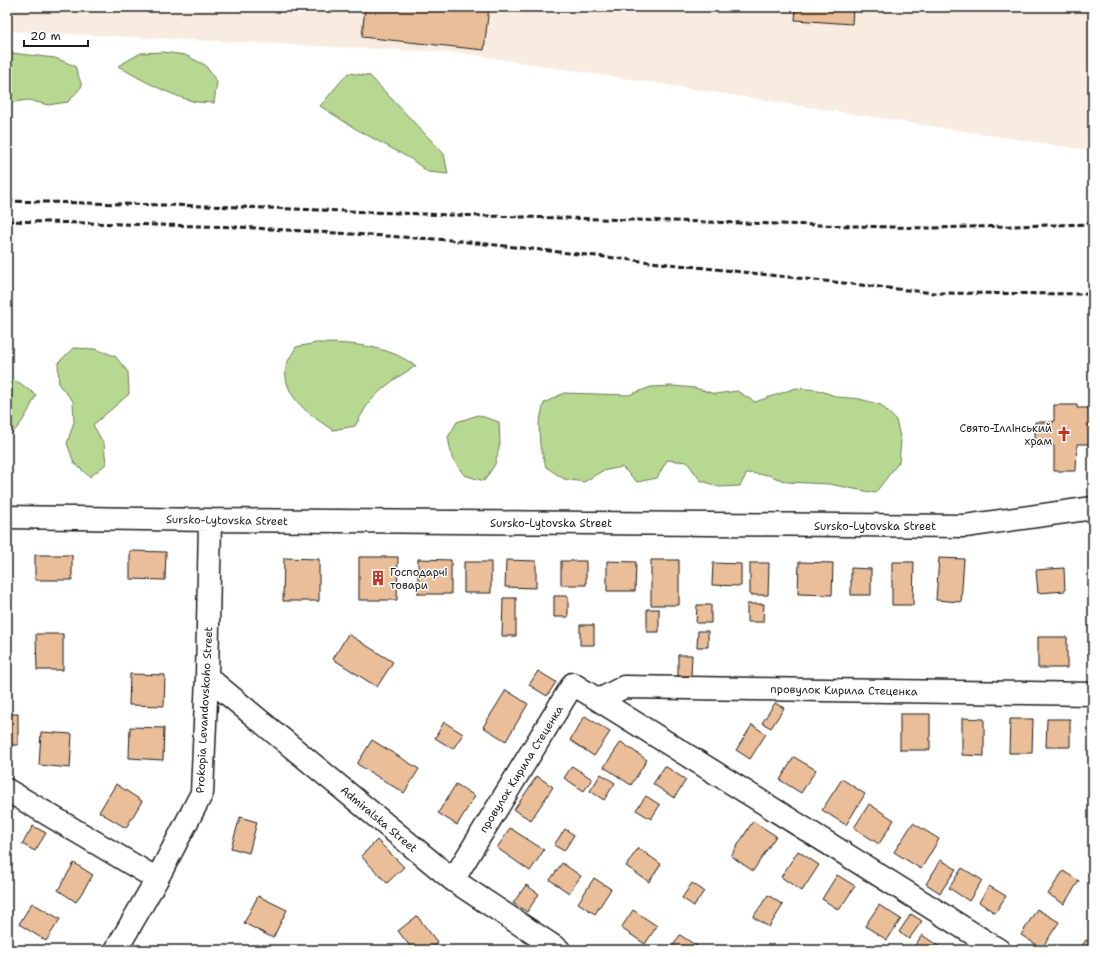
<svg xmlns="http://www.w3.org/2000/svg" width="1100" height="957" font-family="'Shantell Sans',sans-serif">
  <style>
    .built { fill: #f8ece0 }
    .green { fill: #b7d891; stroke: #6a7a56 }
    .building { fill: #e9be99; stroke: #1c1c1c }
    .lines { fill: none; stroke-linecap: round; stroke-linejoin: round }
    .street-casing { stroke: #1c1c1c; stroke-width: 25 }
    .street { stroke: #fff; stroke-width: 22 }
    .rail { stroke: #1c1c1c; stroke-width: 3; stroke-dasharray: 6 3; stroke-linecap: butt }
    .labels { text-anchor: middle; stroke-width: 3; stroke-linejoin: round; paint-order: stroke }
    .poi-label { font-size: 11px; fill: #1c1c1c; stroke: #fff; text-anchor: end }
    .street-label { font-size: 11px; fill: #1c1c1c; stroke: #fff }
  </style>
  <rect width="100%" height="100%" fill="#fff"/>
  <filter id="ink" filterUnits="userSpaceOnUse"><feTurbulence type="fractalNoise" baseFrequency=".025" numOctaves="2"/><feDisplacementMap in="SourceGraphic" scale="8" xChannelSelector="R" yChannelSelector="G"/><feConvolveMatrix kernelMatrix="1 2 1 2 8 2 1 2 1" color-interpolation-filters="sRGB"/></filter>
  <g filter="url(#ink)">
    <!-- built -->
    <path class="built" d="M7 7H1093V151L461 53 7 31Z"/>
    <!-- green -->
    <path class="green" d="M163 52 185 55 205 65 217 82 214 103C207 102 199 103 192 101 166 93 141 80 118 66L141 53Z
      M11 53 55 58 75 66 82 86 68 102 48 105 28 100 7 103V54Z
      M348 73 370 76 444 154 448 174 428 172 411 159 356 129 320 106Z
      M316 343C344 343 371 344 397 355 403 358 410 362 416 366 397 377 379 389 366 407 362 413 359 420 355 426L333 430C311 416 282 397 286 367 287 361 293 353 296 347Z
      M73 348 95 349 115 356 128 372 129 394 93 425 104 444 106 464 90 477 74 463 67 443 74 422 73 401 59 385 58 363Z
      M7 378 20 383 36 395C29 410 21 428 7 437Z
      M673 386 695 388 715 394 737 391 755 402 796 388 818 390 838 397 860 399 881 405 896 420 901 441 899 462 875 493 829 484 787 482 768 475 747 473 740 486 719 487 700 480 687 462 667 460 657 478 637 482 622 467 602 471 584 482 564 479 546 467 540 446 539 424 544 403 564 393 629 395 651 387Z
      M478 415 499 422 500 444 495 464 484 481 464 475 452 458 448 437 457 422Z"/>
    <!-- building -->
    <path class="building" d="M365 7H489L484 50 362 37Z
      M796 7H853L852 24 795 20Z
      M1054 405H1077V408H1090V424H1093V444H1077L1076 471H1054V446H1035V422H1054Z
      M130 551 166 552 165 580 130 579Z
      M35 555H72V580H35Z
      M359 557H398L397 600H359Z
      M284 558 319 559V601H283Z
      M939 558 964 559 961 602 936 600Z
      M418 559 451 560V594H418Z
      M506 560 536 561V588L505 587Z
      M651 560H679V605H651Z
      M561 561H586V585H561Z
      M607 561 636 562 635 591H607Z
      M464 562H491V593H464Z
      M799 562 833 563 832 595 798 594Z
      M892 562H914L913 605H892Z
      M713 563 741 564V586L712 585Z
      M750 563H769L768 595H750Z
      M851 568 871 569V595H851Z
      M1064 568 1065 591 1038 593 1036 570Z
      M554 596H568V617H554Z
      M503 598H516V636H502Z
      M747 604H764L763 622H747Z
      M697 605H711V623H696Z
      M647 609H659V632H647Z
      M580 625H594V645H580Z
      M698 631H708V647H697Z
      M36 634H63V670H37Z
      M348 634 393 662 377 687 333 659Z
      M1038 637H1067V668H1038Z
      M678 655H692L691 676H678Z
      M538 671 556 682 547 696 529 685Z
      M130 674 165 675 164 706 129 705Z
      M506 690 528 704 506 741 483 727Z
      M775 703 784 708 771 728 762 723Z
      M7 714H18V745H7Z
      M900 714H930V750H900Z
      M585 716 610 732 594 756 570 740Z
      M962 718 984 719V756L962 755Z
      M1010 719H1033L1032 753H1009Z
      M1047 719H1070V747H1046Z
      M444 722 463 734 453 749 435 738Z
      M752 725 766 734 750 759 736 750Z
      M130 727 164 728 163 760 129 758Z
      M41 732 72 734 70 768 39 765Z
      M372 740 419 769 404 793 357 764Z
      M621 742 647 760 631 785 604 767Z
      M794 757 816 770 801 793 780 780Z
      M572 766 592 779 584 791 564 778Z
      M665 766 686 780 674 798 653 784Z
      M601 774 615 783 604 800 590 791Z
      M537 776 553 787 531 820 514 810Z
      M842 779 865 794 846 825 822 810Z
      M116 784 142 801 126 828 99 812Z
      M456 784 475 796 457 825 438 813Z
      M646 796 660 805 651 819 636 810Z
      M869 804 894 820 879 844 854 828Z
      M240 817 257 822 249 853 231 848Z
      M753 821 776 836 753 871 731 856Z
      M913 823 939 839 921 869 894 852Z
      M33 826 46 833 35 851 22 844Z
      M510 828 544 850 530 871 497 848Z
      M565 829 574 835 564 851 554 845Z
      M377 840 404 867 387 883 361 856Z
      M638 848 661 864 649 882 626 866Z
      M798 851 819 865 802 891 781 877Z
      M941 860 956 869 940 893 926 884Z
      M74 863 93 875 76 902 58 890Z
      M562 863 581 876 569 893 550 880Z
      M962 868 982 880 969 901 949 888Z
      M1063 871 1079 881 1064 904 1048 894Z
      M837 875 855 886 839 910 822 899Z
      M594 878 611 889 595 914 578 903Z
      M692 883 704 891 694 906 682 898Z
      M526 885 539 894 527 912 513 903Z
      M989 886 1006 896 995 913 979 902Z
      M768 895 783 905 769 927 753 917Z
      M258 896 287 910 273 938 244 923Z
      M32 903 60 919 46 941 19 924Z
      M879 905 901 919 887 940 865 926Z
      M1037 909 1059 922 1042 948 1021 935Z
      M633 910 657 926 645 944 621 928Z
      M911 914 922 921 909 939 899 932Z
      M417 916 438 943 429 950H413L398 931Z
      M680 935 703 950H670Z
      M922 935 940 947 938 950H912Z
      M1086 940 1093 944V950H1079Z"/>
    <g class="lines">
      <defs>
        <path id="street" d="M7 517 210 520 965 526 1093 508
          M207 677 453 880 559 950
          M599 700 624 687 1093 694
          M7 790 157 879
          M453 880 573 684 999 950
          M116 950 157 879 202 793 207 677 210 520"/>
      </defs>
      <!-- street casing -->
      <use href="#street" class="street-casing"/>
      <!-- street -->
      <use href="#street" class="street"/>
      <!-- rail -->
      <path class="rail" d="M7 201 242 207 450 215 929 228 1093 224
        M7 221 238 227 450 240 934 293 1093 294"/>
    </g>
  </g>
  <!-- icons -->
  <defs>
    <symbol id="church-bare" viewBox="-9 -9 18 18"><path d="M-1.2-6h2.4v3.5h3.3v2.4h-3.3V6h-2.4V-.1h-3.3v-2.4h3.3Z" fill="#c8321e" stroke="#fff" stroke-width="2.5" paint-order="stroke"/></symbol>
    <symbol id="building-bare" viewBox="-9 -9 18 18"><path d="M-4-6H4V6H1V3H-1V6H-4ZM-2.5-4.3h1.7v1.8h-1.7ZM.8-4.3h1.7v1.8H.8ZM-2.5-1h1.7V.8h-1.7ZM.8-1h1.7V.8H.8Z" fill="#c8321e" stroke="#fff" stroke-width="2.5" paint-order="stroke"/></symbol>
  </defs>
  <g fill-rule="evenodd">
    <use href="#church-bare" x="1053" y="423" width="22" height="22"/>
    <use href="#building-bare" x="367" y="567" width="22" height="22"/>
  </g>
  <g class="labels">
    <!-- poi labels -->
    <g class="poi-label">
      <text x="1052" y="432">Свято-Іллінський<tspan x="1052" dy="13">храм</tspan></text>
      <text x="390" y="576" text-anchor="start">Господарчі<tspan x="390" dy="13">товари</tspan></text>
    </g>
    <!-- street labels -->
    <g class="street-label">
      <text transform="translate(227 520) rotate(1)" y="4">Sursko-Lytovska Street</text>
      <text x="551" y="527">Sursko-Lytovska Street</text>
      <text x="875" y="530">Sursko-Lytovska Street</text>
      <text transform="translate(844 690) rotate(1)" y="4">провулок Кирила Стеценка</text>
      <text transform="translate(204 710) rotate(-87)" y="4">Prokopia Levandovskoho Street</text>
      <text transform="translate(521 769) rotate(-58)" y="4">провулок Кирила Стеценка</text>
      <text transform="translate(379 819) rotate(40)" y="4">Admiralska Street</text>
    </g>
  </g>
  <!-- margin -->
  <rect width="1100" height="957" fill="none" stroke="#fff" stroke-width="24"/>
  <rect x="12" y="12" width="1076" height="933" fill="none" stroke="#1c1c1c" stroke-width="1.5" filter="url(#ink)"/>
  <!-- scale -->
  <path d="M24 40v6h64v-6" fill="none" stroke="#1c1c1c" stroke-width="2"/>
  <text x="30" y="40" font-size="12" fill="#1c1c1c" stroke="#ffffff" stroke-width="3" paint-order="stroke">20 m</text>
</svg>
